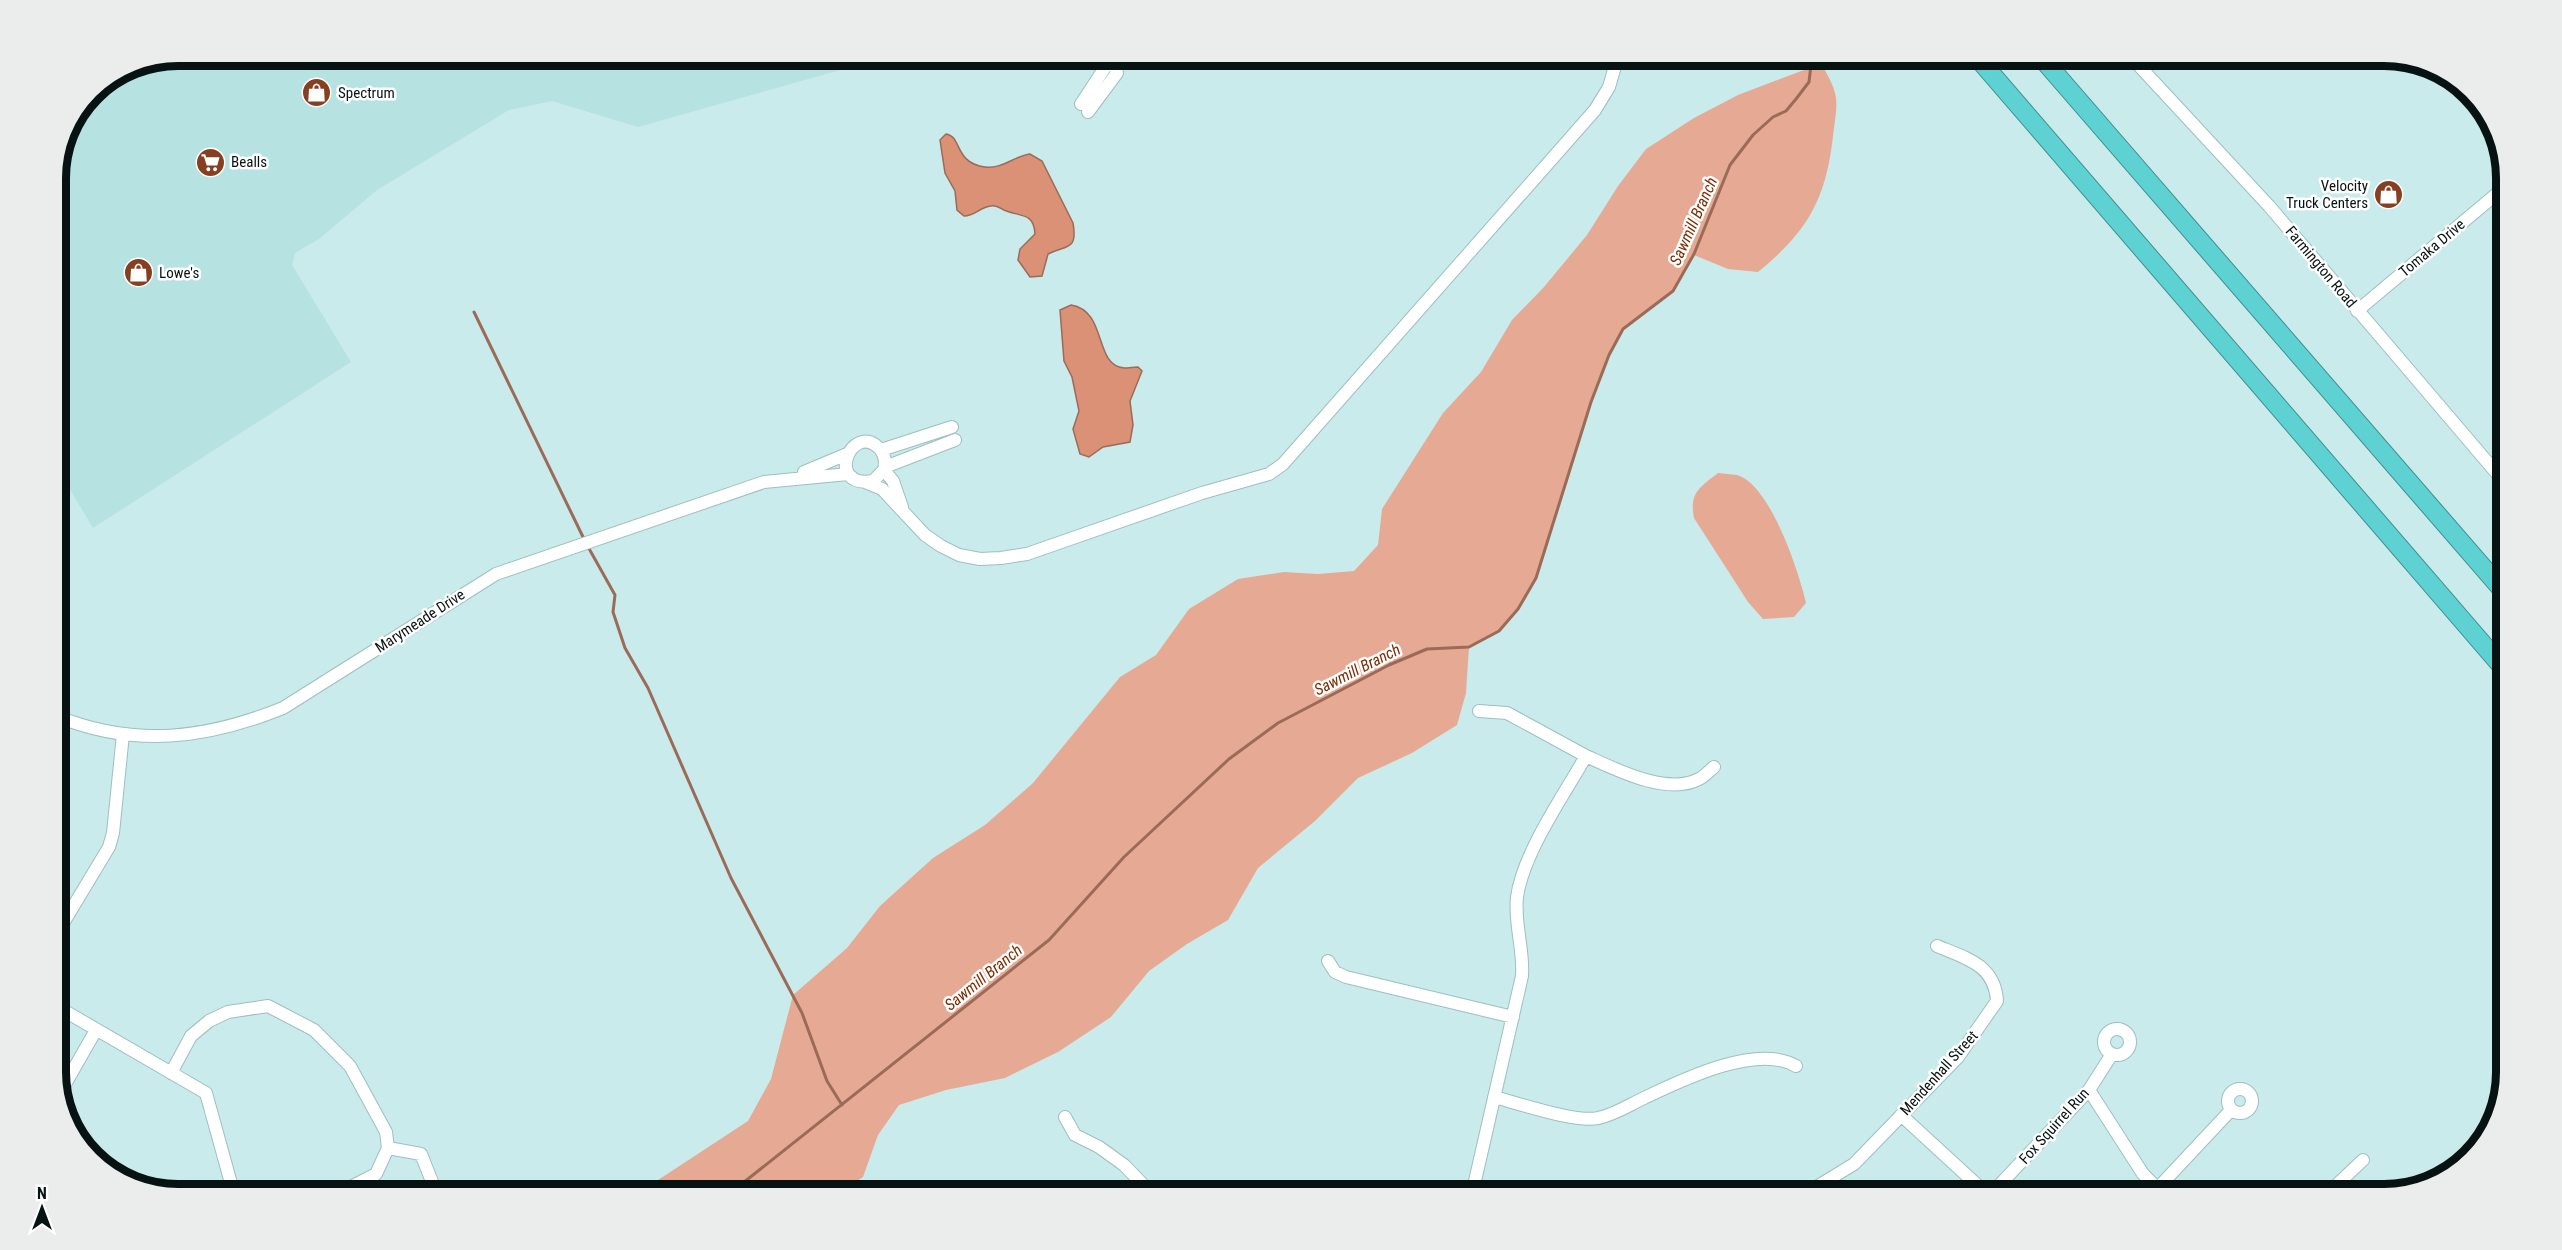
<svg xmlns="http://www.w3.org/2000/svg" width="2562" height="1250" font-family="'Roboto Condensed',sans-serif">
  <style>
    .built { fill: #b6e2e2 }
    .green { fill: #e6aa94 }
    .water { fill: #da9176; stroke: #9b6b58; stroke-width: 1.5 }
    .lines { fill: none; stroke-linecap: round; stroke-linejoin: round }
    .stream { stroke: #9b6b58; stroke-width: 3 }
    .minor-casing { stroke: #9ebfbf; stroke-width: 14 }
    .highway-casing { stroke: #408e8f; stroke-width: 20 }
    .minor { stroke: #fff; stroke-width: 12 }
    .highway { stroke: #5ed1d2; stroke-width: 18 }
    .labels { text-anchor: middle; stroke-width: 5; stroke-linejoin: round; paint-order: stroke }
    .poi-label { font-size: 15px; fill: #071313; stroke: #fff; text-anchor: start }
    .street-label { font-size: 15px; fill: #071313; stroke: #fff }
    .water-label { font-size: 16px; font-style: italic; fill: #7f2b00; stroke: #fff }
    .rim { fill: none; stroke: #071313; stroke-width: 8 }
  </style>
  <rect width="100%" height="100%" fill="#c9ebeb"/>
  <!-- built -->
  <path class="built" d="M178 56H890L638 127 552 101 509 110 377 190 319 239 295 253 292 265 351 362 93 528 56 466V170L68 124 92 91 131 65Z"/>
  <!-- green -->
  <path class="green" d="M1812 67H1823C1841 98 1837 102 1833 136 1826 200 1807 232 1758 272L1728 269 1694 255 1673 291 1623 329 1609 355 1591 402 1536 578 1518 609 1499 631 1469 647 1466 693 1457 725 1412 753 1358 778 1315 821 1258 868 1228 920 1187 944 1149 971 1111 1017 1058 1052 1005 1078 946 1090 899 1105 878 1135 863 1177 838 1194H647L658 1180 748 1121 771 1079 793 995 847 948 880 906 933 858 985 825 1033 783 1120 677 1156 655 1189 609 1238 579 1284 572 1318 574 1354 571 1378 545 1382 509 1443 413 1481 372 1512 320 1544 287 1587 235 1618 186 1646 149 1694 118 1738 95Z
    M1718 473C1724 474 1731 474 1737 475 1770 484 1799 572 1806 603L1794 617 1763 619 1748 602 1694 518C1689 493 1700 487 1718 473Z"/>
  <!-- water -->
  <path class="water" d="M940 56H995L942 68 938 66Z
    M946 134C962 136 954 163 985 167 1003 169 1014 156 1030 154L1042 161 1073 223C1078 251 1066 245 1048 254L1042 276 1030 277 1018 260 1020 249 1035 234C1034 212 1020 217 1004 210 1000 208 996 205 991 206 980 207 975 216 964 216L957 210 955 191 945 173 940 140Z
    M1071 305C1108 311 1093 365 1124 368 1129 368 1134 367 1138 367L1142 371 1130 401 1133 425 1130 442 1103 447 1089 457 1080 454 1073 429 1079 411 1072 377 1064 361 1060 310Z"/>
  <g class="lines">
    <!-- stream -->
    <path class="stream" d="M474 312 584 539
      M587 545 615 595 613 612 625 648 648 688 731 878 802 1013 827 1081 842 1105
      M729 1194 1049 940 1124 857 1229 759 1278 723 1389 665 1427 649 1469 647 1499 631 1518 609 1536 578 1591 402 1609 355 1623 329 1673 291 1694 254 1730 165 1753 135 1773 117 1786 111 1796 99 1809 82 1812 56"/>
    <defs>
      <path id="minor" d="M2130 56 2269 206 2506 484
        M1081 104 1108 63 1109 56
        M1088 112 1117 73 1113 56
        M2357 311 2506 186
        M881 450 952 427
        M885 467 955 440
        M884 470 873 481C824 489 851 421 879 448 885 454 886 461 884 470L893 481 902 507
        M804 472 847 454
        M865 482 882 489 925 535 941 546 959 555 980 559 1001 558 1027 554 1202 493 1269 474 1283 464 1595 110 1609 87 1618 56
        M1479 711 1507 713 1586 756
        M56 716C135 748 206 739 283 708L496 574 764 482 848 474 854 479
        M56 935 109 847 113 833 123 734
        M1328 961 1335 972 1346 977 1513 1017
        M56 1006 206 1093 234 1194
        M2104 1042a13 13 0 1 1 26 0a13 13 0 1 1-26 0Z
        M171 1073 191 1036 209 1021 228 1012 268 1006 314 1030 350 1066 386 1132 388 1148 376 1174 337 1194
        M2228 1101a12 12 0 1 1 24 0a12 12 0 1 1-24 0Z
        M2089 1090 2143 1174 2163 1194
        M60 1093 96 1030
        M1494 1097C1518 1103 1576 1123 1598 1118 1614 1115 1629 1105 1644 1098 1682 1080 1757 1043 1796 1066
        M1901 1115 1987 1194
        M1065 1117 1075 1135 1099 1147 1124 1165 1152 1194
        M388 1148 421 1154 437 1194
        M369 1178 383 1194
        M2157 1189 2231 1110
        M1472 1194 1522 976C1524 949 1514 924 1517 897 1523 853 1564 795 1586 756 1615 769 1667 796 1699 779 1704 777 1709 771 1714 767
        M1805 1194 1854 1164 1958 1057 1997 1001C1995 965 1966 958 1937 946
        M1991 1194 2089 1090 2112 1054
        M2327 1194 2363 1160"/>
      <path id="highway" d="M1976 56 2506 671
        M2040 56 2506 594"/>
    </defs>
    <!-- minor casing -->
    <use href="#minor" class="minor-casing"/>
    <!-- highway casing -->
    <use href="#highway" class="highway-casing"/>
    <!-- minor -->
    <use href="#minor" class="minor"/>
    <!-- highway -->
    <use href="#highway" class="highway"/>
  </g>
  <!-- icons -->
  <defs>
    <symbol id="shop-disc" viewBox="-11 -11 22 22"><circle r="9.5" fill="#873f21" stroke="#fff"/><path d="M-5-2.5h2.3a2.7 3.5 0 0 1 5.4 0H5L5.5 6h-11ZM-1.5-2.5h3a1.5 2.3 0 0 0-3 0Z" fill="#fff"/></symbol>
    <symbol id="supermarket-disc" viewBox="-11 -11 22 22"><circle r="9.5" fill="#873f21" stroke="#fff"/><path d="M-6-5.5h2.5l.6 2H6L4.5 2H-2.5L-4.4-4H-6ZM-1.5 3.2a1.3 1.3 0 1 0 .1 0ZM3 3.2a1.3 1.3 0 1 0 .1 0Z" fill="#fff"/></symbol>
  </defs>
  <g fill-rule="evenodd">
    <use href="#shop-disc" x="300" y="76" width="33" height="33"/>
    <use href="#supermarket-disc" x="194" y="146" width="33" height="33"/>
    <use href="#shop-disc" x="2372" y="178" width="33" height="33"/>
    <use href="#shop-disc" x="122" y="256" width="33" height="33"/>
  </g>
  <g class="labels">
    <!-- poi labels -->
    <g class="poi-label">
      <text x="338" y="98">Spectrum</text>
      <text x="231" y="167">Bealls</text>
      <text x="2368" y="191" text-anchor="end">Velocity<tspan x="2368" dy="17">Truck Centers</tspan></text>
      <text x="159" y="278">Lowe's</text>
    </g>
    <!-- street labels -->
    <g class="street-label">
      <text transform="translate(2432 248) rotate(-40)" y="5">Tomaka Drive</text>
      <text transform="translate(2321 267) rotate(50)" y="5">Farmington Road</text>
      <text transform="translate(420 621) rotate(-33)" y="5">Marymeade Drive</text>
      <text transform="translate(1939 1073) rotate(-48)" y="5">Mendenhall Street</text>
      <text transform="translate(2054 1126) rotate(-48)" y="5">Fox Squirrel Run</text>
    </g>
    <!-- water labels -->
    <g class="water-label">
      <text transform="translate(1693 221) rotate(-66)" y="6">Sawmill Branch</text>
      <text transform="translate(1357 669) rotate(-27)" y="6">Sawmill Branch</text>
      <text transform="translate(983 977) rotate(-39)" y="6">Sawmill Branch</text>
    </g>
  </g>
  <!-- crop -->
  <path d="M0 0H2562V1250H0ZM178 66H2384A112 112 0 0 1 2496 178V1072A112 112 0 0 1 2384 1184H178A112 112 0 0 1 66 1072V178A112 112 0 0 1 178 66Z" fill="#ebecec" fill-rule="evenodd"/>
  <path class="rim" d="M178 66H2384A112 112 0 0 1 2496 178V1072A112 112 0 0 1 2384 1184H178A112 112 0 0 1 66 1072V178A112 112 0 0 1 178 66Z"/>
  <!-- north arrow -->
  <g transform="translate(42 1208)" stroke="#ffffff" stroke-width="4.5" paint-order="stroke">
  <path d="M0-4.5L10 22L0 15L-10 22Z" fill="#071313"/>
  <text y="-9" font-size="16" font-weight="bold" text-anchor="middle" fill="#071313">N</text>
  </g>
</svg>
